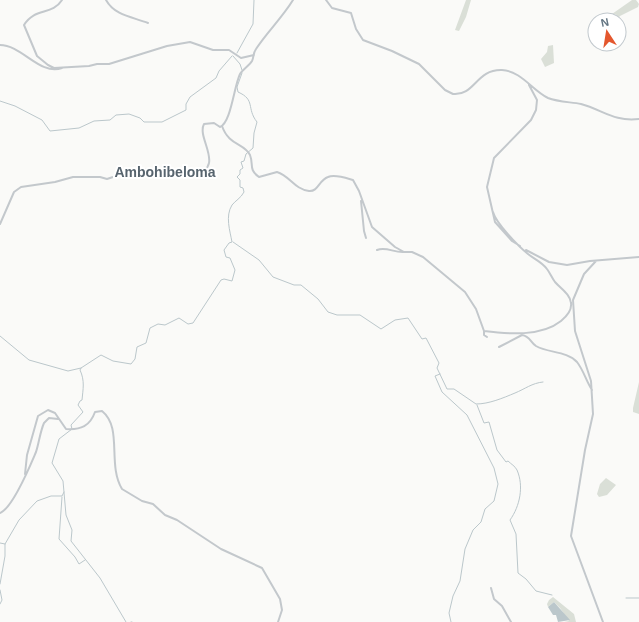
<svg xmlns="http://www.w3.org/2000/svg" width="639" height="622" font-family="Arial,sans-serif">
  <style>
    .green { fill: #dadfd7 }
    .water { fill: #bbc7cb }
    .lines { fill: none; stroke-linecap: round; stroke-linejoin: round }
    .stream { stroke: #bbc7cb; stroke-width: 1 }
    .street { stroke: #c3c8cc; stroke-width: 2 }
    .labels { text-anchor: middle; stroke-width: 4; stroke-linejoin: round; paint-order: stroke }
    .quarter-label { font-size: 14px; font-weight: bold; fill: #57646e; stroke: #fff }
  </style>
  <rect width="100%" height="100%" fill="#fafaf8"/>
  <!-- green -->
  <path class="green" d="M466 0H471L466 17 459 31 455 30Z
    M632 0H636L639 4 638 7 620 16 617 20H609L612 14Z
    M553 45 554 63 545 67 541 59 547 52 548 46Z
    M639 382V414L633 412V408Z
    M606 478 616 485 607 495 599 497 597 494 600 484Z
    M553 597 574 614 576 622H564L569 621 560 608 554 602 548 607 547 604 549 600Z"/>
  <!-- water -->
  <path class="water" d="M554 602 570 620 558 622 556 615H553L548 607Z"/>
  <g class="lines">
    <!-- stream -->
    <path class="stream" d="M237 53 253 24 254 0
      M233 56 240 64 242 70
      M0 101 15 106 42 120 50 131 79 128 94 121 110 120 116 115 129 114 140 118 144 122H162L186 110V104L190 97 216 78 219 71 232 56
      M233 242 259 260 273 277 294 285H301L318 299 328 312 337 315H360L381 329 395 320 408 318 422 339 426 338 439 363 437 368 447 389H454L476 404C489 404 503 398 515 393 525 389 532 383 543 382
      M0 336 29 360 68 371 81 368
      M440 374 435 376 442 392 467 415 494 468 498 484 494 501 485 509 481 522 473 530 465 549 460 581 453 596 449 613 451 622
      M477 405 484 423 489 422 497 450 506 462 508 461C511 464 515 466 517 470 524 486 520 506 510 520L516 534 518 573 526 579 536 591 552 595
      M62 497 59 539 75 557 79 564 85 560
      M0 543 5 544
      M0 584 5 556V544L19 520 37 501 51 496H62L64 492
      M0 590 2 600 0 604
      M626 598H639
      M126 622 100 578 71 541 72 530 66 515 63 481 52 463 59 439 72 429 71 425 83 412 78 405 80 401 82 400C83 389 85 381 80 370L81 368 101 355 113 361 131 364 135 359 137 347 146 343 150 328 158 324 165 325 179 318 188 324 193 323 221 280 224 279 232 281 235 270 230 258 226 257 224 250 229 243 232 242C230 231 225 216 232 205 235 201 241 198 244 192L243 188 240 187V180L237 177 240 174V170L243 168 241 162 244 161 246 154 253 148 254 133 257 122C246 108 256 100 238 92L237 87 242 73
      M131 622H132"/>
    <!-- street -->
    <path class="street" d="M62 0C52 16 35 7 24 25L37 56 48 65 54 68 89 66 97 64H109L167 46 190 42 213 50H229L241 58 254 55
      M106 0C115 16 133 17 148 23
      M326 0 332 8 351 13 356 29 363 40 392 51 419 64 445 90 453 94C475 96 476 69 502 70 521 71 532 90 548 98 558 102 571 102 581 104 603 110 614 122 639 119
      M0 45C22 45 40 76 62 68
      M222 126C229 146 244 143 250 155 254 165 248 169 259 177L277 172C290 176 294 189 309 191 318 192 319 180 328 177 335 174 346 178 353 180L359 191 372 227 395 247 404 252H412L423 257 465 292 476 309 484 331C508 334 541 337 561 321 566 317 572 310 571 303 570 294 561 289 555 282 552 278 550 273 547 269 542 262 534 259 528 254 518 246 496 223 493 212
      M361 201 364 231 366 238
      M0 224 14 192 21 187 55 182 73 177H100L107 179 122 174 136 175C151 160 176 180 193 176 227 167 196 139 204 124L214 123 220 127C231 123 234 86 240 74 243 69 249 66 252 61 254 57 253 53 256 49 267 32 282 18 293 0
      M520 246 512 241 495 222 487 187 494 158 531 120 536 110 537 100 529 85
      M377 250C386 246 394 253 404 252
      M526 250 549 262 567 265 590 261 639 257
      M596 261 584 274 573 300 575 331 591 381 593 414 585 450 571 536 603 622
      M484 331V335L487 337
      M522 335C530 336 530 342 536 346 548 353 567 351 577 362 584 371 586 381 592 390
      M499 347 522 335
      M25 474 27 455 38 416 48 410 55 413 66 429C81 430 90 426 95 412L102 411C123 428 107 464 122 489L142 501 153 504 165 515 177 520 221 549 262 568 280 599 282 610 278 622
      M0 513C13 508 30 466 36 452 39 443 40 432 44 423L49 418 58 419
      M491 588 494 599 502 606 511 622"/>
  </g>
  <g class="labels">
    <!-- quarter labels -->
    <g class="quarter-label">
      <text x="165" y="177">Ambohibeloma</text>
    </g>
  </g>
  <!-- north arrow -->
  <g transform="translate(607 32) rotate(348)"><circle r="19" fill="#ffffff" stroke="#c1c8cd"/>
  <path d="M0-3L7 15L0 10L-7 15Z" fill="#e4572e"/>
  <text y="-6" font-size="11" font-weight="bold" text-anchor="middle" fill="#657683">N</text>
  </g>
</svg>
